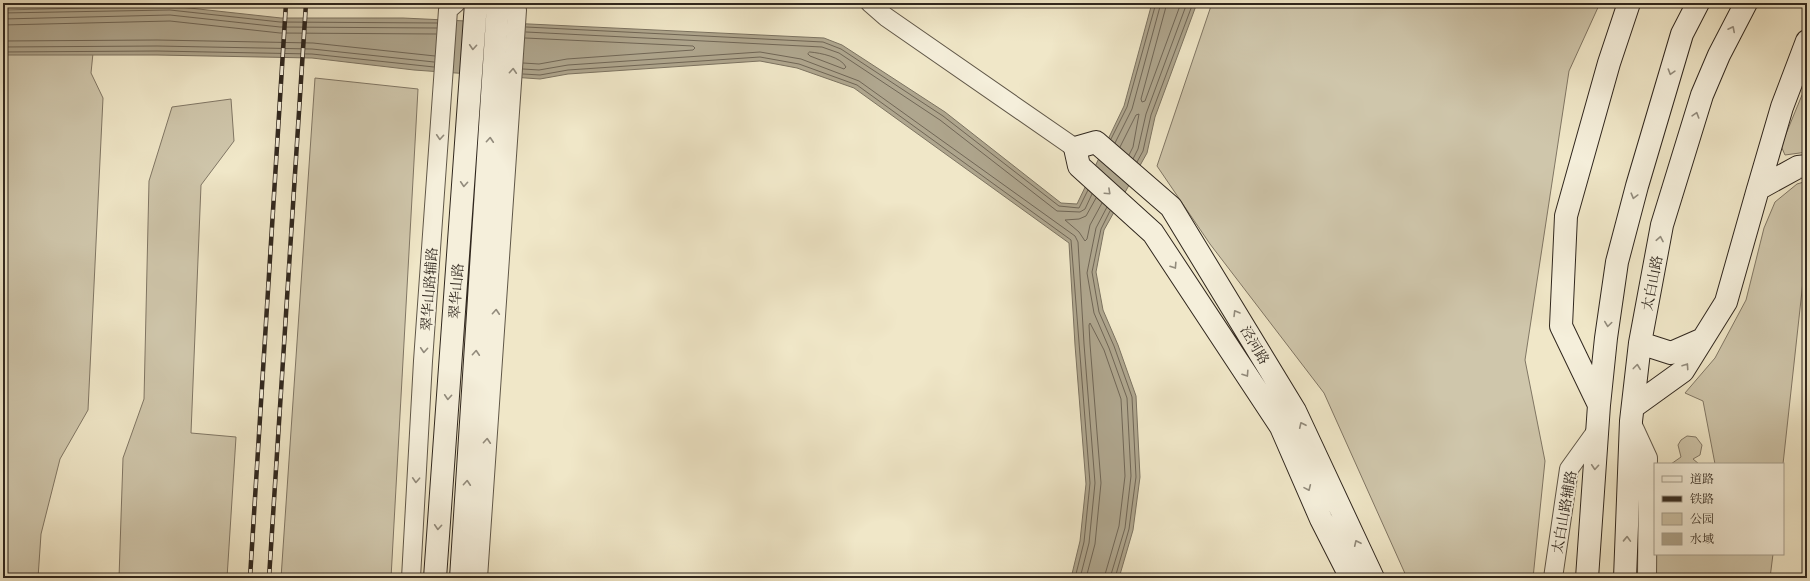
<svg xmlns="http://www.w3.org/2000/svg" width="1810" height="581" font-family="Vollkorn,'Noto Serif SC',serif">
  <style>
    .green { fill: #cfc6ab; stroke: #807664 }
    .water { fill: #afa68e; stroke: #7c7361 }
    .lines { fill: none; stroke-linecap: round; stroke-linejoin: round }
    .shore { stroke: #706656; stroke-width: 1 }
    .street-casing { stroke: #605748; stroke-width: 20 }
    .secondary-casing { stroke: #30271e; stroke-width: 24 }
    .street { stroke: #f5efdb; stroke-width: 18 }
    .secondary { stroke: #f5efdb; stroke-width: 22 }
    .rail-casing { stroke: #30271e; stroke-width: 4.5 }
    .rail { stroke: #f5efdb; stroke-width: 3; stroke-dasharray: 9; stroke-linecap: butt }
    .oneway { stroke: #928b7c }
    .labels { text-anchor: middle; stroke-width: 4; stroke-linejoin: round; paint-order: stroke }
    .street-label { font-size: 14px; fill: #30271e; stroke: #f5efdb }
  </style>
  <rect width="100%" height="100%" fill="#f0e7c8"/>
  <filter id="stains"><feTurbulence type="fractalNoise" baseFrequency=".005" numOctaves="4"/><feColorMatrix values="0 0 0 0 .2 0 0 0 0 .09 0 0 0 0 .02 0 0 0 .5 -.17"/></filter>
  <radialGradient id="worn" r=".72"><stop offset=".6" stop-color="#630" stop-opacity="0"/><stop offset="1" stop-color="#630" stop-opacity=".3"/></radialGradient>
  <!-- green -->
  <path class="green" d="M3 3H98L91 73 103 98 88 410 60 459 41 534 38 578H3Z
    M1212 3H1600L1569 71 1525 360 1545 461 1533 578H1407L1324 393 1210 244 1157 166Z
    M315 78 418 89 391 578H281Z
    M1807 88V152L1785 155 1781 146 1802 95Z
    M231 99 234 141 201 185 191 433 236 437 227 578H119L123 458 144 399 149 181 172 107Z
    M1807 181V245L1783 464H1715L1703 401 1685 393 1715 358 1746 300 1764 228 1775 202 1797 184Z
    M1687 436 1696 437 1702 445 1700 455 1693 459 1699 464H1671L1681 457 1678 445 1681 440Z
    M1655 554H1773L1770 578H1651Z"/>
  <!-- water -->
  <path class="water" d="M1152 3H1197L1155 117 1147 153 1104 230 1096 272 1103 310 1118 345 1136 396 1140 477 1133 530 1119 578H1071L1080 541 1086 484 1075 345 1069 243 854 88 797 68 760 61 568 74 540 79 414 70 312 58 157 55H3V10L171 6 281 18H403L824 38 842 45 945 112 1061 203 1077 204 1124 106Z"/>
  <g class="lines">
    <!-- shore -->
    <path class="shore" d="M1167 3 1141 99 1142 102 1145 101 1181 3
      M3 13 170 10 280 22 437 23
      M3 19 170 15 280 27 437 28
      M3 25 170 21 280 33 436 34
      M526 27 823 42 841 49 943 116 1059 206 1079 208 1088 190
      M526 32 822 47 839 53 940 120 1057 211 1080 212 1085 209 1092 194
      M3 41 157 40 313 43 435 56
      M3 47 157 46 312 49 434 62
      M3 52 157 51 312 54 434 67
      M810 52C821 53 841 57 846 67L844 69 810 56 808 54Z
      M523 63 539 64 567 59 693 50 695 48 693 46 525 38
      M523 69 539 70 568 65 760 52 801 59 859 81 1075 236 1078 242 1084 344 1095 483 1089 543 1080 578
      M523 74 540 75 568 70 760 57 799 64 857 85 1071 240 1090 483 1084 542 1075 578
      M1111 139 1127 107 1156 3
      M1115 143 1132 109 1161 3
      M1120 147 1136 115 1139 114 1133 147 1129 155
      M1133 159 1138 149 1146 114 1187 3
      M1137 162 1143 151 1151 115 1193 3
      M1096 198 1086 216 1079 219 1065 220 1079 232 1085 241 1087 239 1090 225 1102 203
      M1107 207 1096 228 1087 273 1094 313 1109 348 1127 398 1131 476 1125 528 1110 578
      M1110 211 1101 229 1092 272 1099 312 1114 346 1132 397 1136 477 1129 529 1115 578
      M1086 578 1095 544 1101 483 1090 344 1089 325 1090 323 1104 350 1121 399 1125 476 1119 526 1104 578"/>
    <defs>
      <path id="street" d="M870 3 886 17 1075 148
        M1631 421 1648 458 1647 578
        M411 578 423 361 448 10 456 3
        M478 578 517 10 511 3
        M1553 578 1569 469 1597 430"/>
      <path id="secondary" d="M1758 189 1782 107 1807 41
        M1640 343 1671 353 1703 339
        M1599 405 1561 326 1566 216 1609 63 1629 3
        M1633 407 1683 371 1726 302 1758 189 1798 167 1807 166
        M435 578 476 3
        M461 578 498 3
        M1351 578 1321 519 1281 427 1153 233 1079 166 1075 148 1096 142 1171 207 1295 411 1373 578
        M1587 578 1599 405 1606 338 1617 262 1637 186 1682 34 1698 3
        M1625 578 1631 421 1640 343 1662 225 1702 95 1719 55 1746 3"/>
    </defs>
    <!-- street casing -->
    <use href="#street" class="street-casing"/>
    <!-- secondary casing -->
    <use href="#secondary" class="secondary-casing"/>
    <!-- street -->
    <use href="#street" class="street"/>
    <!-- secondary -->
    <use href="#secondary" class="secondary"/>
    <defs>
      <path id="rail" d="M250 578 286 3
        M269 578 306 3"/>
    </defs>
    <!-- rail casing -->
    <use href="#rail" class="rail-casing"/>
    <!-- rail -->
    <use href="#rail" class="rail"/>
  </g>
  <!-- one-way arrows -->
  <defs><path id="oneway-chevron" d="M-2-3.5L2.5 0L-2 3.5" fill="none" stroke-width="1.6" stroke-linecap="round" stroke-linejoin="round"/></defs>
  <g class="oneway">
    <use href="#oneway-chevron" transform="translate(1732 29) rotate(-63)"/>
    <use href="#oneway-chevron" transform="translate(473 47) rotate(94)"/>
    <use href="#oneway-chevron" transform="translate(513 71) rotate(-86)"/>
    <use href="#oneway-chevron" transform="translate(1671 72) rotate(107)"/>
    <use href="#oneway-chevron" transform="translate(1696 115) rotate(-73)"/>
    <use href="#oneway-chevron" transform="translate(440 137) rotate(94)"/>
    <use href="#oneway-chevron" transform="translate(490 140) rotate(-86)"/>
    <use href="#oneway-chevron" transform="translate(464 184) rotate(94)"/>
    <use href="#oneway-chevron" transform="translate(1108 192) rotate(43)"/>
    <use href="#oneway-chevron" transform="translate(1634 196) rotate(105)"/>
    <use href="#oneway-chevron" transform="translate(1660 239) rotate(-79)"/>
    <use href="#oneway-chevron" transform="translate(1174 266) rotate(57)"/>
    <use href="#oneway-chevron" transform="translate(496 312) rotate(-86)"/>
    <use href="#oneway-chevron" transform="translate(1236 313) rotate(-121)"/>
    <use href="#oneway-chevron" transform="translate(1608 324) rotate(98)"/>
    <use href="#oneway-chevron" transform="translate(424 350) rotate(94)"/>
    <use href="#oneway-chevron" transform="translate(476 353) rotate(-86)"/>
    <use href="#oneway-chevron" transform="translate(1686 366) rotate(-56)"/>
    <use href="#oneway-chevron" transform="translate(1637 367) rotate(-83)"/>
    <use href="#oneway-chevron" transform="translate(1246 374) rotate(57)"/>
    <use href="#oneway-chevron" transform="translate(448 397) rotate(94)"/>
    <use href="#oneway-chevron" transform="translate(1302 425) rotate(-115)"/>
    <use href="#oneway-chevron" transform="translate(487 441) rotate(-86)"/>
    <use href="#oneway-chevron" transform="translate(1595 467) rotate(94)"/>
    <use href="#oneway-chevron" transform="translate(416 480) rotate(93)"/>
    <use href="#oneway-chevron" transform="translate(467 483) rotate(-86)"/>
    <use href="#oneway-chevron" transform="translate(1308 488) rotate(66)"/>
    <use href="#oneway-chevron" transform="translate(438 527) rotate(94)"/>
    <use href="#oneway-chevron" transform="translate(1627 539) rotate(-88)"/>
    <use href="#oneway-chevron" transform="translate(1357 543) rotate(-115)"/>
  </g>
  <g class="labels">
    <!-- street labels -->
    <g class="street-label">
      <text transform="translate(1652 283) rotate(-79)" y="5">太白山路</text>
      <text transform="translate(429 289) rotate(-86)" y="5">翠华山路辅路</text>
      <text transform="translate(456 291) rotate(-86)" y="5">翠华山路</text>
      <text transform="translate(1255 345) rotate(59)" y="5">泾河路</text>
      <text transform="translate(1564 512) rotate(-80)" y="5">太白山路辅路</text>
    </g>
  </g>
  <!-- margin -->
  <rect width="1810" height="581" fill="none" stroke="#f0e7c8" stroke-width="16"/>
  <rect x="4" y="4" width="1802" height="573" fill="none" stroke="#30271e" stroke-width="2"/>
  <rect x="8" y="8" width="1794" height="565" fill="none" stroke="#30271e"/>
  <!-- legend -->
  <rect x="1654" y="463" width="130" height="92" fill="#f5efdb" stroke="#a69f8f"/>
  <rect x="1662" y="476" width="20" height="6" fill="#f5efdb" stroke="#a69f8f"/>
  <text x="1690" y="483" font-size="12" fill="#30271e">道路</text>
  <rect x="1662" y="496" width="20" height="6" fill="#30271e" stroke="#a69f8f"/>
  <text x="1690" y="503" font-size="12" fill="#30271e">铁路</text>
  <rect x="1662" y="513" width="20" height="12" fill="#cfc6ab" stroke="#a69f8f"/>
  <text x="1690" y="523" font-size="12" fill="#30271e">公园</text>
  <rect x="1662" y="533" width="20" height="12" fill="#afa68e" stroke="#a69f8f"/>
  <text x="1690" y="543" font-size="12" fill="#30271e">水域</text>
  <rect width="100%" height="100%" filter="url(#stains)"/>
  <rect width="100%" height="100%" fill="url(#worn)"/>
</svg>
